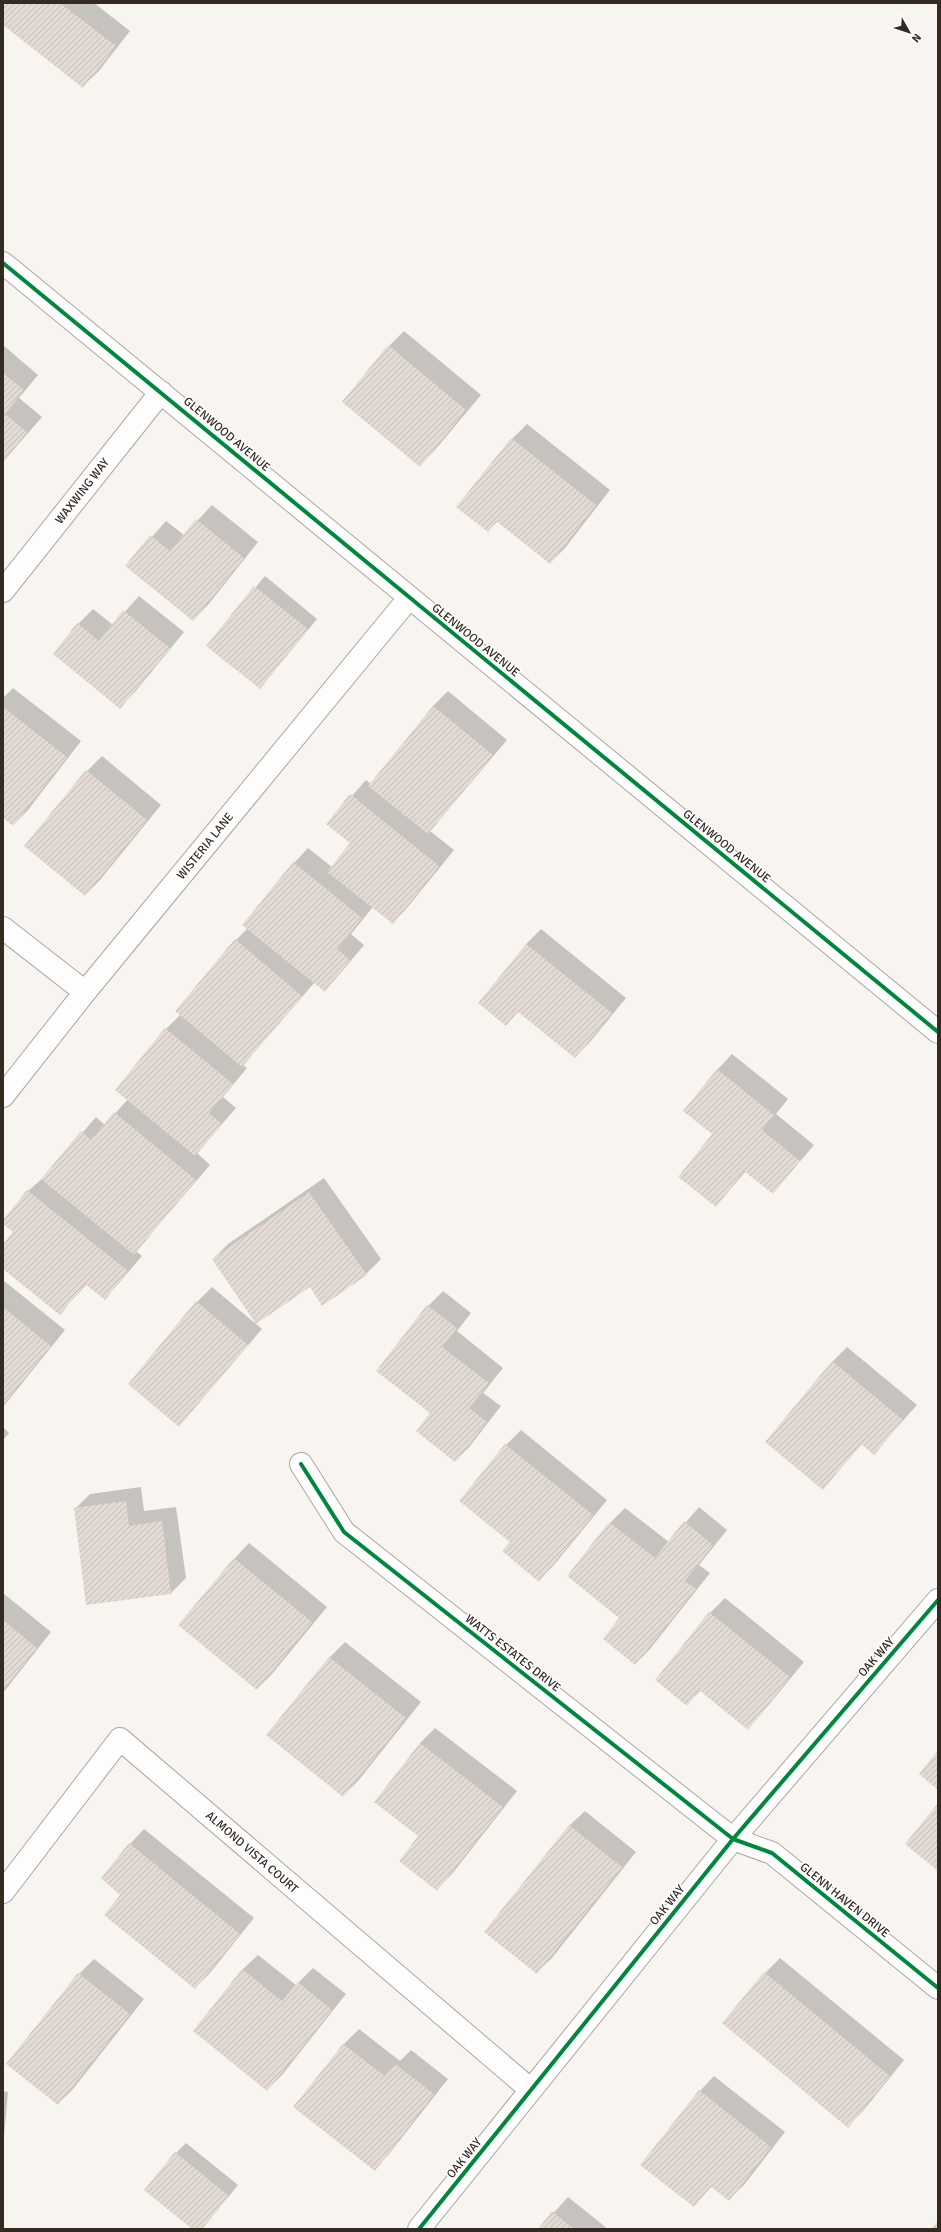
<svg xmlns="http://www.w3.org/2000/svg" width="941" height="2232" font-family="Signika,sans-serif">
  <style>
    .shadow { fill: #0003 }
    .building { fill: url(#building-hatch) }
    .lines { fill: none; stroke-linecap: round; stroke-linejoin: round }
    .street-casing { stroke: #aca6a0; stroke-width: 24 }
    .street { stroke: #fefdfd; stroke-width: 22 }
    .cycleway-casing { stroke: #fff; stroke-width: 6 }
    .cycleway { stroke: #00873e; stroke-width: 4 }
    .labels { text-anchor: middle; stroke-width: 3; stroke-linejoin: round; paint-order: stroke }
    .street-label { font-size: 12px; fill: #332b22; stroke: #fff }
  </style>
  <defs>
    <pattern id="building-hatch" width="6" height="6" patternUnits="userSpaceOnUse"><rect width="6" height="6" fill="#e3dad6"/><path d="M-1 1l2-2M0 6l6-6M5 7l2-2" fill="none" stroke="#c3bbb7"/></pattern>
  </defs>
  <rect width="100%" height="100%" fill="#f8f4ef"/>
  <!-- shadow -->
  <path class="shadow" d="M3 3H94L130 31 98 72 83 86 3 24Z
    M404 331 481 395 435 450 420 465 343 401 389 346Z
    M3 345 38 375 19 398 42 417 3 462Z
    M527 424 610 490 565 548 550 563 498 521 488 531 512 439Z
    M212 505 258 542 208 605 193 620 126 566 166 521 184 535Z
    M265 576 317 619 260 688 207 646Z
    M139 596 184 632 135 692 120 707 78 624 93 609 113 625Z
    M13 688 81 741 28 810 13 825 3 817V698Z
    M448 691 507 740 430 831 454 850 407 908 393 923 373 907 351 934 364 945 339 975 325 990 315 982 243 1065 247 1068 223 1097 236 1108 197 1153 210 1165 136 1251 142 1256 119 1283 105 1298 87 1284 59 1314 3 1268V1245L14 1231 3 1222 28 1191 44 1177 96 1117 105 1125 128 1099 116 1090 166 1029 181 1014 236 940 248 928 294 863 308 848 332 867 352 843 327 824 366 780 371 784 433 706Z
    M102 756 161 805 100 880 85 895 87 771Z
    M541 929 626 998 590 1042 575 1057 519 1011 506 1024 526 944Z
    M732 1054 788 1099 776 1114 814 1145 773 1193 746 1171 716 1206 714 1134 685 1111 718 1069Z
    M324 1178 381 1259 366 1274 310 1286 213 1259 228 1244Z
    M3 1280 65 1330 3 1407Z
    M212 1287 262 1329 179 1426 197 1302Z
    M443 1291 471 1313 457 1331 503 1368 483 1393 501 1406 470 1446 455 1461 432 1413 428 1306Z
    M847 1347 917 1405 874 1453 862 1444 823 1488 832 1362Z
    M3 1427 9 1433 3 1440Z
    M521 1430 607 1500 554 1565 539 1580 512 1542 461 1501 506 1445Z
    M141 1487 144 1511 176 1507 186 1578 171 1593 75 1509 90 1494Z
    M699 1507 727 1530 699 1565 710 1573 650 1649 635 1664 620 1618 610 1523 625 1508 669 1542Z
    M249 1543 327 1607 272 1674 257 1689 180 1625 235 1558Z
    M3 1593 51 1632 3 1693Z
    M725 1598 804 1662 762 1713 748 1728 701 1690 687 1704 656 1679 710 1613Z
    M345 1642 421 1702 358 1781 343 1796 268 1735 330 1657Z
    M435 1728 517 1791 452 1874 437 1889 420 1836 376 1801 420 1743Z
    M585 1811 636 1852 552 1958 537 1972 485 1931 570 1825Z
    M144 1829 254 1918 210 1973 195 1988 122 1895 130 1844Z
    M258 1955 296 1985 313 1968 346 1994 282 2075 267 2090 194 2031 243 1969Z
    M780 1958 904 2060 863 2111 848 2126 765 1973Z
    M94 1959 144 1999 73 2089 58 2104 79 1974Z
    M359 2029 400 2061 411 2050 448 2079 389 2154 375 2169 295 2107 344 2044Z
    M714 2076 785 2132 744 2185 729 2199 712 2186 694 2206 700 2091Z
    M3 2091 8 2092 3 2148Z
    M186 2143 238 2185 202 2229H193L176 2153Z
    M568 2197 608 2229H539Z"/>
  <!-- building -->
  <path class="building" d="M3 3H60L116 46 83 88 3 25Z
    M388 345 466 410 420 467 342 402Z
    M3 373 24 390 5 414 27 432 3 462Z
    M511 438 596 505 550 564 496 521 488 532 456 507Z
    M196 519 244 558 193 621 125 566 150 535 170 551Z
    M254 586 308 629 260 689 206 646Z
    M123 610 170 648 120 709 53 654 77 623 99 641Z
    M433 706 493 755 428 834 368 786Z
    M3 707 67 757 13 826 3 818Z
    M86 770 147 820 85 896 24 846Z
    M350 794 439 866 393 924 327 872 350 843 326 824Z
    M293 862 362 918 337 949 350 960 325 992 242 925Z
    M235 939 302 996 242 1067 175 1011Z
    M526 944 612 1013 575 1058 518 1012 506 1026 478 1003Z
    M165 1028 233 1084 209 1113 222 1124 195 1156 115 1090Z
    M717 1069 774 1115 762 1130 800 1161 773 1194 744 1171 716 1207 678 1177 712 1134 683 1111Z
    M114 1112 196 1180 134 1255 41 1179 81 1131 91 1140Z
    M27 1190 128 1271 105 1300 85 1284 60 1315 3 1269V1244L13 1232 3 1224V1220Z
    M309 1192 367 1275 322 1306 310 1287 256 1324 212 1259Z
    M196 1301 248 1345 179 1427 128 1384Z
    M427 1305 457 1328 442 1347 489 1383 469 1408 487 1422 455 1462 416 1431 430 1413 376 1371Z
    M3 1307 51 1346 3 1405Z
    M832 1361 903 1420 874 1455 861 1444 823 1490 765 1442Z
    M505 1444 593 1515 539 1582 502 1551 510 1542 459 1501Z
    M126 1501 129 1526 162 1521 171 1594 86 1605 74 1508Z
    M684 1521 713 1545 685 1581 696 1589 635 1665 603 1639 619 1618 567 1576 609 1522 655 1558Z
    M234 1558 312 1622 257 1690 178 1625Z
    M709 1612 790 1677 748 1730 699 1690 687 1706 655 1680Z
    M3 1620 37 1648 3 1690Z
    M329 1657 406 1718 343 1797 266 1735Z
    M420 1743 503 1807 437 1891 399 1861 418 1836 374 1802Z
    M938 1750V1790L919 1774Z
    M938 1803V1871L905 1844Z
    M569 1825 622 1867 537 1974 484 1932Z
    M129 1843 240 1934 195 1989 104 1915 120 1895 101 1878Z
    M242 1969 282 2001 298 1982 332 2010 267 2091 193 2031Z
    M764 1972 890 2076 848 2128 722 2023Z
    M78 1973 130 2014 58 2105 6 2064Z
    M343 2044 385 2076 395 2064 434 2094 375 2171 293 2107Z
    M699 2090 771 2147 729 2201 710 2186 694 2207 640 2165Z
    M175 2152 229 2196 202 2229H192L144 2190Z
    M552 2211 574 2229H538Z
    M938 2221V2229H931Z"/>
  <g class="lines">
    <defs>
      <path id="street" d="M3 263 938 1032
        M3 591 161 392
        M3 928 85 992
        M3 1096 85 992 409 598
        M301 1464 344 1532 733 1839 772 1853 938 1988
        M3 1892 120 1739 531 2090
        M419 2229 733 1839 938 1600"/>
    </defs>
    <!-- street casing -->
    <use href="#street" class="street-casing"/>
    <!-- street -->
    <use href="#street" class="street"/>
    <defs>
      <path id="cycleway" d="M3 263 938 1032
        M301 1464 344 1532 733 1839 772 1853 938 1988
        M419 2229 733 1839 938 1600"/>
    </defs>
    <!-- cycleway casing -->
    <use href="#cycleway" class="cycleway-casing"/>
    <!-- cycleway -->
    <use href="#cycleway" class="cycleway"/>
  </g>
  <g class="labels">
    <!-- street labels -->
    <g class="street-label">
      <text transform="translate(227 434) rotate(40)" y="4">GLENWOOD AVENUE</text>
      <text transform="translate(82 491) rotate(-52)" y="4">WAXWING WAY</text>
      <text transform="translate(476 640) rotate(39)" y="4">GLENWOOD AVENUE</text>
      <text transform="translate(205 846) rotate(-51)" y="4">WISTERIA LANE</text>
      <text transform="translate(727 846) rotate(39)" y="4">GLENWOOD AVENUE</text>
      <text transform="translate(513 1653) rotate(38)" y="4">WATTS ESTATES DRIVE</text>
      <text transform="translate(876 1657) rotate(-49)" y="4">OAK WAY</text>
      <text transform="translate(252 1852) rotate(41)" y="4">ALMOND VISTA COURT</text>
      <text transform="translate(845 1900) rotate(39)" y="4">GLENN HAVEN DRIVE</text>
      <text transform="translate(667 1905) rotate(-51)" y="4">OAK WAY</text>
      <text transform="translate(464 2158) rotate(-51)" y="4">OAK WAY</text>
    </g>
  </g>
  <!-- border -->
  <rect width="941" height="2232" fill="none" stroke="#332b22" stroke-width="8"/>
  <!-- north arrow -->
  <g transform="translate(909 32) rotate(129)" stroke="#ffffff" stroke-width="3" paint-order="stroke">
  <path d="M0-3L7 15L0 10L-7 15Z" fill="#332b22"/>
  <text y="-6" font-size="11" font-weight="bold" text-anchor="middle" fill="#332b22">N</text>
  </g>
</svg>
